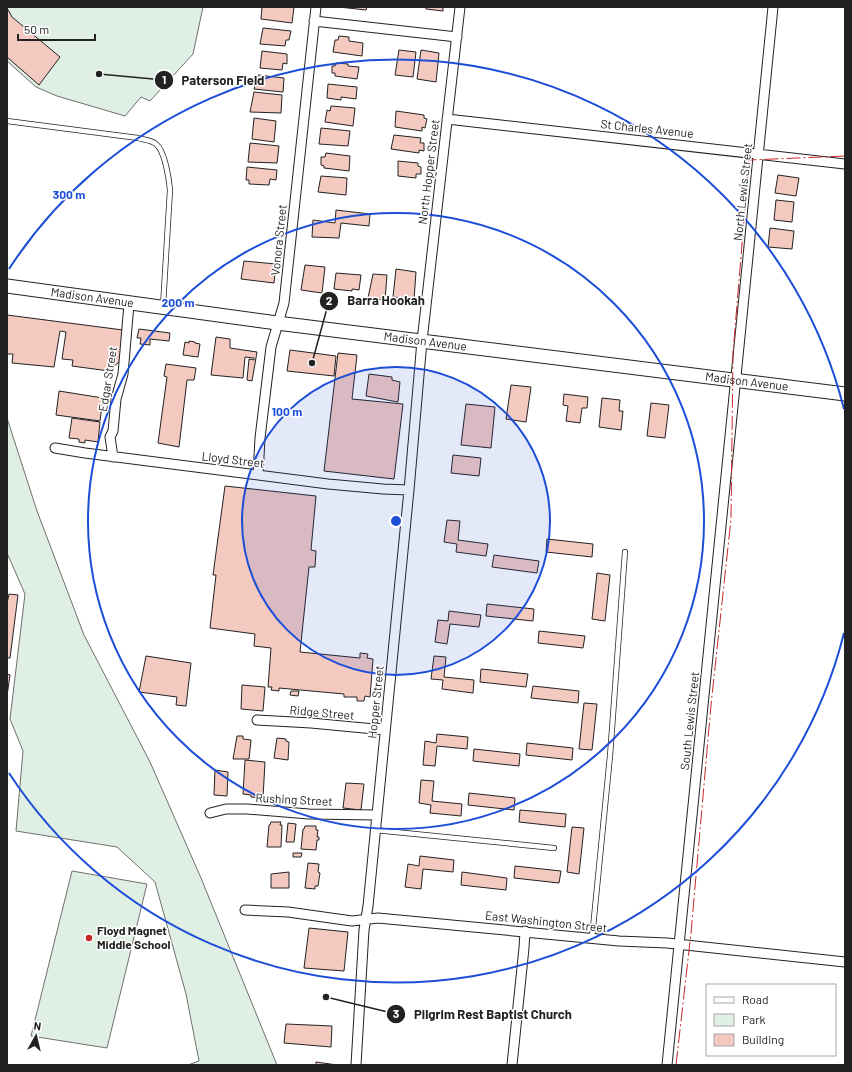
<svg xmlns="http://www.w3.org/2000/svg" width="852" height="1072" font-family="Barlow,sans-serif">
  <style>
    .green { fill: #e0efe3; stroke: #6f6f6f }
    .building { fill: #f3c9c0; stroke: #222 }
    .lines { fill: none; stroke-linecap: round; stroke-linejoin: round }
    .service-casing { stroke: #222; stroke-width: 6 }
    .minor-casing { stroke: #222; stroke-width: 11 }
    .secondary-casing { stroke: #222; stroke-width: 15 }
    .service { stroke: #fff; stroke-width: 4.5 }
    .minor { stroke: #fff; stroke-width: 9 }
    .secondary { stroke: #fff; stroke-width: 13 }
    .power { stroke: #c62828; stroke-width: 1; stroke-dasharray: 14 3 2 3; stroke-linecap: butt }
    .ring { fill: none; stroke: #1d4ed8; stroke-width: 2 }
    .poi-dot { fill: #c62828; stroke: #fff; stroke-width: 1.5 }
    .labels { text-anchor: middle; stroke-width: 3; stroke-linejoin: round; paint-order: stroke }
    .street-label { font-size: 12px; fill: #222; stroke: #fff }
    .poi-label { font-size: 12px; font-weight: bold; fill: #222; stroke: #fff; text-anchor: start }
    .centre { fill: #1d4ed8; stroke: #fff; stroke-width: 2 }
    .ring-label { font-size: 12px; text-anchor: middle; font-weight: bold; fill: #1d4ed8; stroke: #fff; stroke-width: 3; stroke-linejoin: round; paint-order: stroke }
    .leader { fill: none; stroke: #222; stroke-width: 1.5 }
    .callout-dot { fill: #222; stroke: #fff; stroke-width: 1.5 }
    .mark-label { font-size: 12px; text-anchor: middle; font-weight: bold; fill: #fff }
    .callout-label { font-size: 13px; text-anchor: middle; font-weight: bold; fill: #222; stroke: #fff; stroke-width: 3; stroke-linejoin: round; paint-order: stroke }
  </style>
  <rect width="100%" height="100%" fill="#fff"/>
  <!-- green -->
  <path class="green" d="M7 7H203L193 54 150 101 141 97 125 116 57 96 36 87 7 61Z
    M7 418 37 511 84 635 150 762 201 878 277 1065H188L199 1061 186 994 155 882 117 847 16 831 23 751 10 719 25 594 7 553Z
    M72 871 147 884 107 1048 31 1036Z"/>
  <!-- building -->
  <path class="building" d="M262 7H294L292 23 261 19Z
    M339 7H373H367L366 10Z
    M426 7H443V11L426 9Z
    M7 8 12 17 60 57 39 85 7 57Z
    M263 28 291 31 289 40H286L285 46 260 44Z
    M339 36 349 37V41L363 43 362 56 333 52 335 40H338Z
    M399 50 416 52 413 77 395 75Z
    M421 50 439 53 436 82 417 79Z
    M262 51 287 54V64L283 63 282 70 260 68Z
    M336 63 348 64V66L359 67 357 79 335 76V73H332V66H335Z
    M258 75 284 78 283 92 254 89Z
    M328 84 357 87 356 99 341 97V100L327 98Z
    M254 92 282 95 281 113 250 112Z
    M331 106 355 108 353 126 325 122 327 110 330 111Z
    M396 111 424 115V118L427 119 425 128 422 127V131L395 127Z
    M254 118 276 121 274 142 252 139Z
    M321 128 350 131 348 146 319 144Z
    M394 135 421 138 420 143H424V151L419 150V153L391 149Z
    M250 143 279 146 277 163 248 162Z
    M326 153 350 156 349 171 324 168V166L321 165V157H325Z
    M398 161 418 163V166L421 167V174H416V178L398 176Z
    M247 167 277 170 276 180 270 179 269 185 249 184V180H246Z
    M778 175 799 178 796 196 775 193Z
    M321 176 347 178 346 195 318 192Z
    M776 200 794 202 792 222 774 220Z
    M336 210 370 214 369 226 341 223 339 238 312 237 313 220 335 223Z
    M770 228 794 231 792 249 768 247Z
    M244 261 276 264 274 283 241 279Z
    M305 265 325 267 322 293 301 290Z
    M396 269 416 272 414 300 393 297Z
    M336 273 361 275 359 290 352 289V291L334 289Z
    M373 274 387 275 385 300 368 298Z
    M7 315 123 330 120 361 109 371 72 366 73 360 62 359 66 332 60 331 54 367 12 363 13 354H7Z
    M139 329 170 333 169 341 150 339V345L140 344 141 338H137Z
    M216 337 230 339V348L257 352 252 381 247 380 249 359 254 360V358L245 357 243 378 211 375Z
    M189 341 195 342V343L200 344 198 357 183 355 185 342 189 343Z
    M290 350 336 356 334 376 287 371Z
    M338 353 357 355 352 399 403 404 394 479 324 471Z
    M166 364 196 368 194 380H187L179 447 158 443 167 377 164 376Z
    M369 374 392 377V380L400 382 398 402 366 396Z
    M511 385 531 387 526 422 506 419Z
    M59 391 103 398 100 421 56 415Z
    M564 394 588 397 587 408H582L580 423 566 421 568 406 563 405Z
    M602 398 620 400 619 411H623L621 430 599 427Z
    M651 403 669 405 665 438 647 436Z
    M466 404 495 407 491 448 461 445Z
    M72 418 100 422 98 442 85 440V443L79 442V439L69 438Z
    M453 455 481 458 479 476 451 473Z
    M225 486 316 496 311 550 316 551 315 567H309L300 652 360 658V653L368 654 367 658 373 659 370 697 365 696 364 701H357V697H344V694L279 688V691L271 690 272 687H268L271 648 254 646 255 634 210 628 216 575H213Z
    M447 520 460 521 458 540 488 544 486 556 456 552 457 544 444 542Z
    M547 539 593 544 592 557 546 552Z
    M494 555 539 561 537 573 492 567Z
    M597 573 610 575 605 621 592 619Z
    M9 594 18 595 10 658H7V603Z
    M487 604 534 609 533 621 486 616Z
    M449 611 481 615 479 627 450 624 447 644 435 642 438 620 448 621Z
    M539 631 585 636 583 648 538 643Z
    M146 656 191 663 186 706 176 705 177 697 139 692Z
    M434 656 446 657 444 677 474 680 473 693 442 689 443 680 431 679Z
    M481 669 528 674 526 687 480 682Z
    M7 674 10 675 7 696Z
    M242 685 265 687 263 711 241 709Z
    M533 686 579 691 578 703 531 698Z
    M291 691H299L298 696 290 695Z
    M584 703 597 704 592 750 579 749Z
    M437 734 468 737 467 749 437 746 435 766 423 765 425 741 436 743Z
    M237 736H243V739L251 740 249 759H233Z
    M277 738 286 739V741L289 742 288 760 274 758Z
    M527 743 573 748 572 760 526 755Z
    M474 749 520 754 519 766 473 761Z
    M245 760 265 762 263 798 251 797V795L243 794Z
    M215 770 228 772 227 796 214 795Z
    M421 780 434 781 432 801 462 804 461 816 430 813 431 805 419 803Z
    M346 783 364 784 361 810 343 808Z
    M469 793 515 798 514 810 468 805Z
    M520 810 566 814 565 827 519 822Z
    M271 822H281L280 825H282L281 847H267L269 825H270Z
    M288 823 296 824 294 842H286Z
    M305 826H316V830H318L317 837H319V840H317L316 850 301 849 303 829H304Z
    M572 827 584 828 579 874 567 872Z
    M293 853H302L301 857H293Z
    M420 856 454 860 453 872 423 869 421 889 405 887 408 864 419 866Z
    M308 863 319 864 318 872 320 873 318 886H315V889L305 888Z
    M515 866 561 871 559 883 514 878Z
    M289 872V888H271V874Z
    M462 872 507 878 506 890 461 885Z
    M309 928 348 932 344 971 304 968Z
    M286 1024 332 1026 331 1047 284 1043Z
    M316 1062 337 1065H316Z"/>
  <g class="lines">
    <defs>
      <path id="service" d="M7 121 138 138C144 140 151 140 156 144 165 151 169 179 170 190L163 306
        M375 830 554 848
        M592 938 610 756 625 552"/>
      <path id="minor" d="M314 21 457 37
        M447 119 845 164
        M55 448 85 453 328 484 383 489 409 490
        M113 457 110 437 113 431 116 399 123 374 129 304
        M258 475 260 438 271 347 284 303 316 7
        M257 720 311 723 385 730
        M210 813 226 809H247L309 814 377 815
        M245 910 288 912 352 921 378 918 619 941 667 943 845 962
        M356 1065 364 930 368 906 409 490 422 341 460 7
        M512 1065 524 948 525 931
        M667 1065 773 7"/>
      <g id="secondary">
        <path id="s1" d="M7 286 277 323 845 394"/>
      </g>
    </defs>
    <!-- service casing -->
    <use href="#service" class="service-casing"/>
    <!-- minor casing -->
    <use href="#minor" class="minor-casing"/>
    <!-- secondary casing -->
    <use href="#secondary" class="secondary-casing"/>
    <!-- service -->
    <use href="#service" class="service"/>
    <!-- minor -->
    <use href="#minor" class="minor"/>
    <!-- secondary -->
    <use href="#secondary" class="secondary"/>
    <!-- power -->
    <path class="power" d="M676 1065 691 933 711 705 731 519 733 353 749 160 845 156"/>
  </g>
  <!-- distance rings -->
  <circle cx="396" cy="521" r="154" fill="#1d4ed8" fill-opacity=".12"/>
  <g class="ring">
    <circle cx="396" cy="521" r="154"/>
    <circle cx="396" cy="521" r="308"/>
    <path d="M844 633A462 462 0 0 1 9 773M9 269A462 462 0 0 1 844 409"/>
  </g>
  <!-- markers -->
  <circle class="poi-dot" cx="89" cy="938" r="4"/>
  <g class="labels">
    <!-- street labels -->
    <g class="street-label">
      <text transform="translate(647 129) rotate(6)" y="4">St Charles Avenue</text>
      <text transform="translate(429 172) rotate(-83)" y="4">North Hopper Street</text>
      <text transform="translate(743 192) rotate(-84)" y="4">North Lewis Street</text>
      <text transform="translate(279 240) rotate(-84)" y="4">Vonora Street</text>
      <text dy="4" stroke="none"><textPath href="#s1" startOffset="86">Madison Avenue</textPath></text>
      <text dy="4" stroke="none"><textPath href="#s1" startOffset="422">Madison Avenue</textPath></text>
      <text transform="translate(108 379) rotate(-81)" y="4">Edgar Street</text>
      <text dy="4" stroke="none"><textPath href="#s1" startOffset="746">Madison Avenue</textPath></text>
      <text transform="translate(233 460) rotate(7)" y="4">Lloyd Street</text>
      <text transform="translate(376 702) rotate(-84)" y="4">Hopper Street</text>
      <text transform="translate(322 713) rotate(5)" y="4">Ridge Street</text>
      <text transform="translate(690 721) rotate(-84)" y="4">South Lewis Street</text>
      <text transform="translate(294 800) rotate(3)" y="4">Rushing Street</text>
      <text transform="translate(546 922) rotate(6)" y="4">East Washington Street</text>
    </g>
    <!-- poi labels -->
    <g class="poi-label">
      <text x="97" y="935">Floyd Magnet<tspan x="97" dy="14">Middle School</tspan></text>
    </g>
  </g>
  <circle cx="396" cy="521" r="6" class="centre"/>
  <g class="ring-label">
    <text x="69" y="199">300 m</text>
    <text x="178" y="307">200 m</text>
    <text x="287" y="416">100 m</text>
  </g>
  <!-- callouts -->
  <path class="leader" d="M99 74L164 80M312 363L329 301M326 997L396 1014"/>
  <g class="callout-dot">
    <circle cx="99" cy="74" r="4"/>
    <circle cx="312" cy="363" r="4"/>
    <circle cx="326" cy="997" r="4"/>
    <circle cx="164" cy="80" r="10"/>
    <circle cx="329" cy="301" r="10"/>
    <circle cx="396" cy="1014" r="10"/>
  </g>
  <g class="mark-label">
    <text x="164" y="84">1</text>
    <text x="329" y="305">2</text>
    <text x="396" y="1018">3</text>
  </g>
  <g class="callout-label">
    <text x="223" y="85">Paterson Field</text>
    <text x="386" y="305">Barra Hookah</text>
    <text x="493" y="1019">Pilgrim Rest Baptist Church</text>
  </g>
  <!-- border -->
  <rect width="852" height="1072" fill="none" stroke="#222222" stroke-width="16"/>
  <!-- legend -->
  <rect x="706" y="984" width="130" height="72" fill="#ffffff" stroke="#a7a7a7"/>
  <rect x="714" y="997" width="20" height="6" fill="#ffffff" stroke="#a7a7a7"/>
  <text x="742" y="1004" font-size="12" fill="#222222">Road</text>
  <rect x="714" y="1014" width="20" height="12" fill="#e0efe3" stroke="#a7a7a7"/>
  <text x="742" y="1024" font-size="12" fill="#222222">Park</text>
  <rect x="714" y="1034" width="20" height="12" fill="#f3c9c0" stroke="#a7a7a7"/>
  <text x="742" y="1044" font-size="12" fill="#222222">Building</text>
  <!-- north arrow -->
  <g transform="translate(36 1036) rotate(8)" stroke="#ffffff" stroke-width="3" paint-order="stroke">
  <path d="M0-3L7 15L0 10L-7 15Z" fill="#222222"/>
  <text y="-6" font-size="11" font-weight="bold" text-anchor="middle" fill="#222222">N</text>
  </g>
  <!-- scale -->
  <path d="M18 34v6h77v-6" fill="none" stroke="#222222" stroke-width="2"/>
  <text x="24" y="34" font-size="12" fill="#222222" stroke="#ffffff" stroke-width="3" paint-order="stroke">50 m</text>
</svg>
